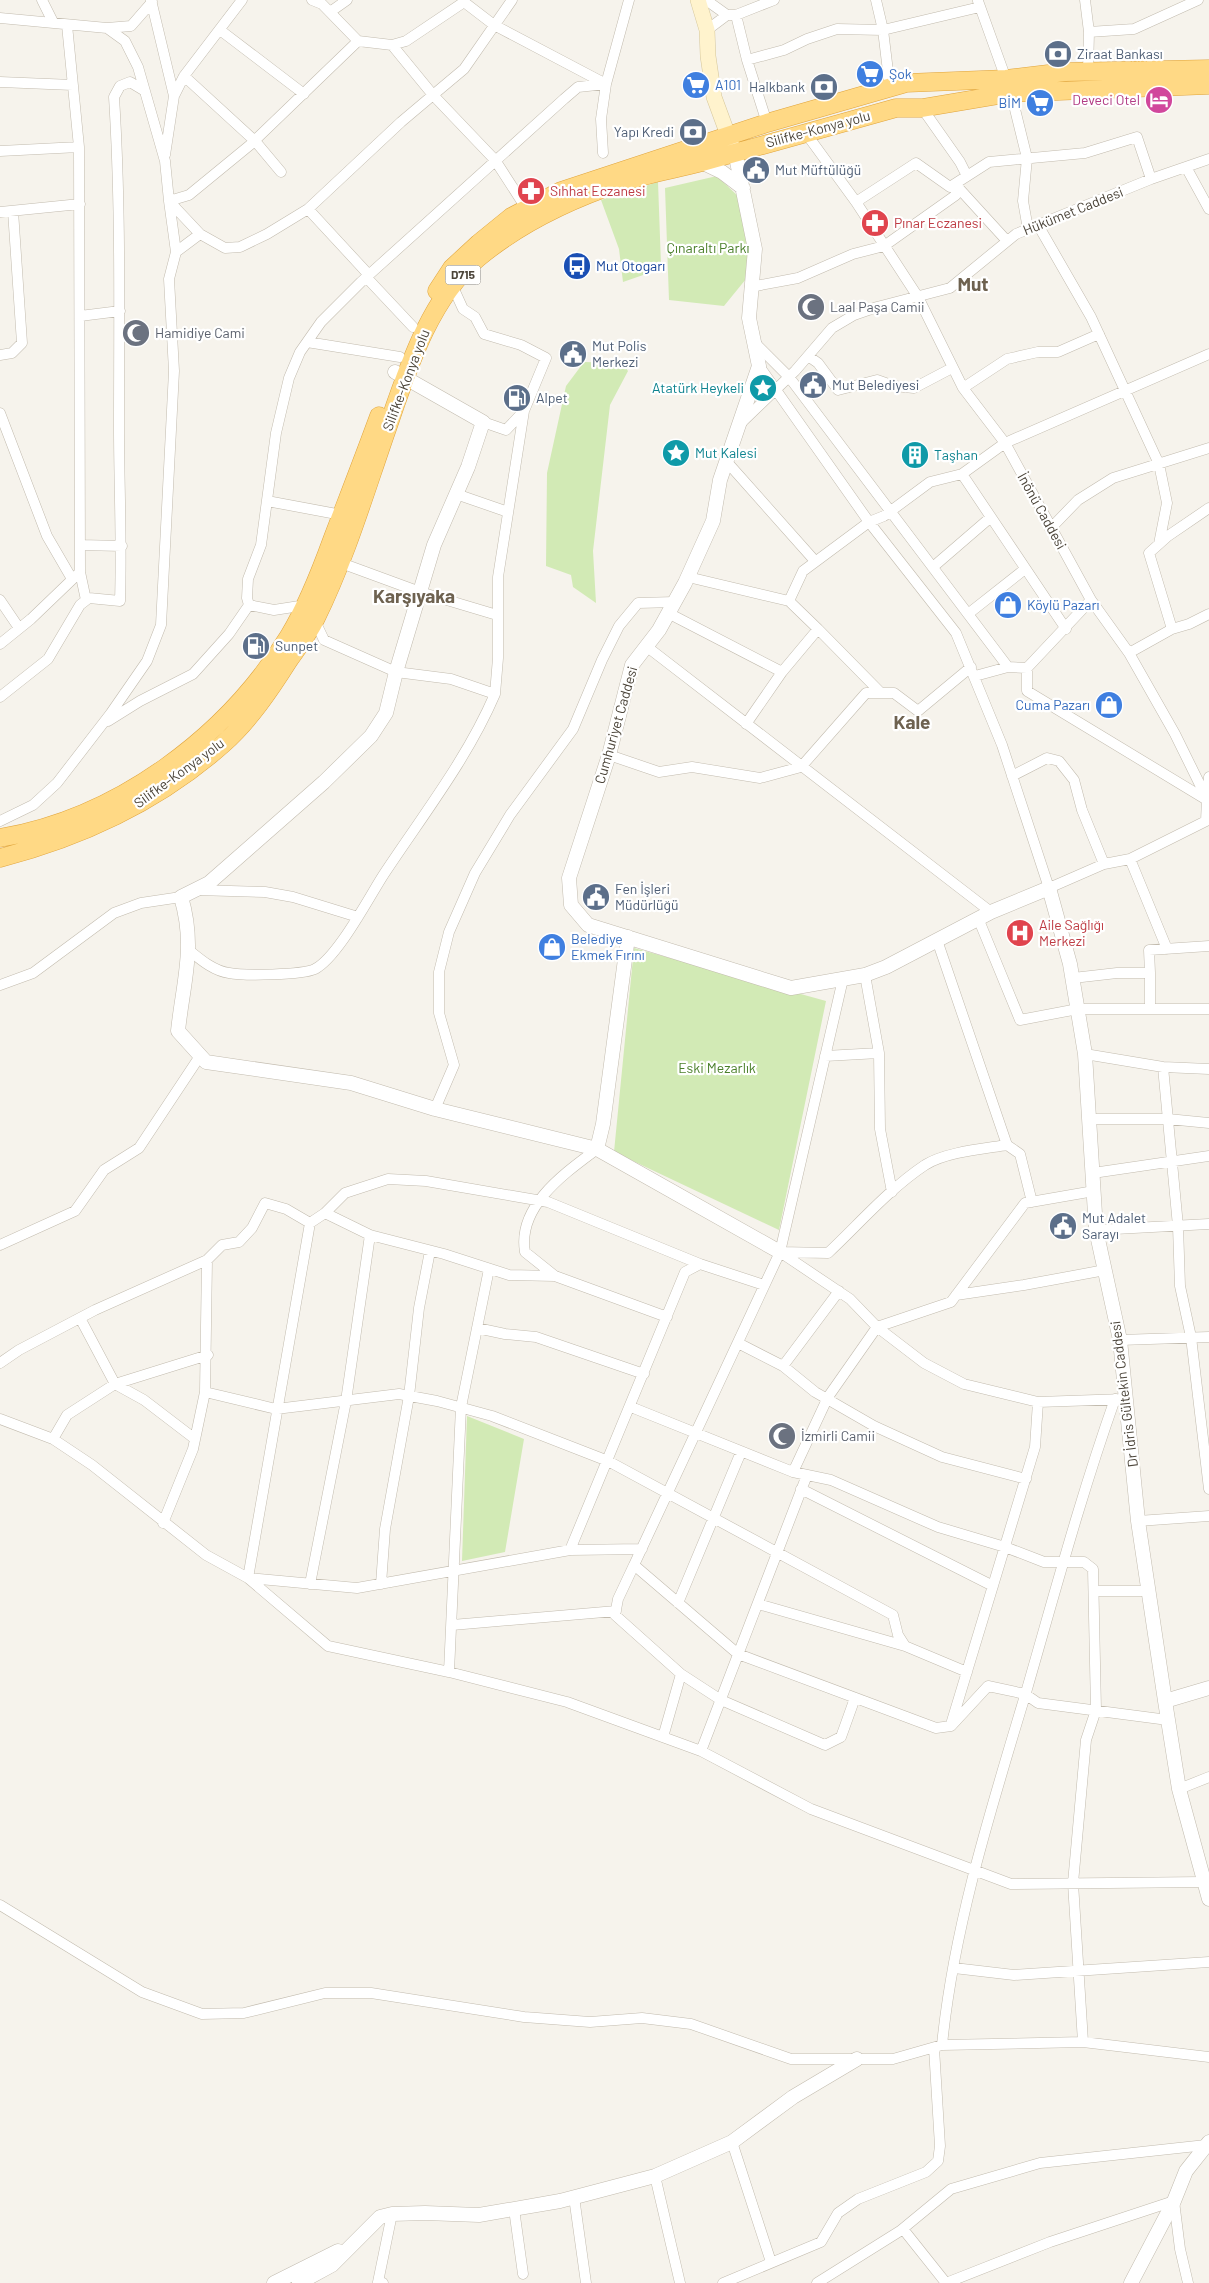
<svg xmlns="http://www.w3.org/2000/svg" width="1209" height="2283" font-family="Barlow,sans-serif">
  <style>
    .green { fill: #d2eab5 }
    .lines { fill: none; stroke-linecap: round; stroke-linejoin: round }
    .minor-casing { stroke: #c2bbae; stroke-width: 11 }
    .tertiary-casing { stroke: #c2bbae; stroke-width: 15 }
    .secondary-casing { stroke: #d6c79b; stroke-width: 16 }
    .trunk-casing { stroke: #e0a43c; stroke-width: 19 }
    .minor { stroke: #fff; stroke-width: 10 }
    .tertiary { stroke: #fff; stroke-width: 14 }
    .secondary { stroke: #fff3cd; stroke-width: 15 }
    .trunk { stroke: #ffd985; stroke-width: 18 }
    .labels { text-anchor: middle; stroke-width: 4.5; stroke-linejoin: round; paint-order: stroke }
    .shield { fill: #fff; stroke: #817c74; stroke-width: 1 }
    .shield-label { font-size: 12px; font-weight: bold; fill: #4b4439 }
    .service-label { font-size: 14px; fill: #4e5e75; stroke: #fff; text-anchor: start }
    .shop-label { font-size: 14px; fill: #366cbe; stroke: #fff; text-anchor: start }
    .hotel-label { font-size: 14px; fill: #b23c85; stroke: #fff; text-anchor: end }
    .street-label { font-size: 14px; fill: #4b4439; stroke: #fff }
    .health-label { font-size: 14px; fill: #be3a42; stroke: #fff; text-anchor: start }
    .park-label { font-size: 14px; fill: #4a7f2a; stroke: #fff }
    .transit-label { font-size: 14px; fill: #164399; stroke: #fff; text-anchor: start }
    .worship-label { font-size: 14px; fill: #5b616d; stroke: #fff; text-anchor: start }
    .culture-label { font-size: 14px; fill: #0d838f; stroke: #fff; text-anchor: start }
    .district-label { font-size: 19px; font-weight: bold; fill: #6e6250; stroke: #fff }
  </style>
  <rect width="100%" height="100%" fill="#f6f3ec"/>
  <!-- green -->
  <path class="green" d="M717 176 742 200 749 248 746 279 724 306 669 300 665 188Z
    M658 182 661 265 646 274 623 282 619 249 601 200Z
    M584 362 622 363 628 371 610 405 593 551 596 603 573 587 571 575 546 566 547 473 566 386Z
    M634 948 826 1001 779 1230 614 1152Z
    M467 1416 524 1439 505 1552 462 1561Z"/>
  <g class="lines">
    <defs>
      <path id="minor" d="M42 0 53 22
        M151 0 174 96
        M706 0 727 15H736L774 0
        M876 0 883 30 890 88
        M1085 0 1089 32 1088 71
        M978 1 1006 79
        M330 12 347 0
        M736 15 747 60
        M0 18 107 28 125 41 138 67 165 161 169 201 200 234 225 248 240 247 267 234 308 209 401 122 433 95 495 160 526 208
        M107 28 131 26 152 2
        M220 30 304 94
        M707 30 727 15
        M1089 32 1134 29 1198 0
        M358 41 392 45 406 41 464 2 494 25 606 84 601 119 603 153
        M392 45 433 95 464 69 512 0
        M184 76 255 141 281 172
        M0 82 73 85
        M1011 93 1027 158 1023 201 1028 229
        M922 108 960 162 967 176
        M767 123 747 60 784 50 807 39 837 29 883 30 980 7
        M805 132 856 202 918 297 963 388 1005 443 1091 600 1027 668 1008 667 975 676
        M0 151 79 147
        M165 155 174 96 184 76 242 0
        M1186 167 1209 209
        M955 184 1007 241
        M856 202 916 163 950 187 989 162 1085 153 1137 137 1151 179
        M308 209 369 275
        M0 212 80 204
        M1038 225 1091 317 1159 464 1167 503 1159 544
        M176 252 200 234
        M366 277 413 327
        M453 287 463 309 475 317 484 334 521 345 546 358 524 411 506 430 483 422
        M750 287 798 278 853 254 884 246 956 195 955 184
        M80 316 120 311
        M307 342 400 357
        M754 342 789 377 1008 667
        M0 355 12 353 22 343 13 211
        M808 356 818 363 838 390 877 380 894 386 914 388 952 368
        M759 366 869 522 956 633 1002 745 1049 888 1104 864 1130 859 1206 821 1207 799 1175 734 1129 653 1091 600
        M963 388 1007 359 1038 352H1058L1099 334
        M0 413 47 536 72 579
        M739 425 795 371 832 328 854 315 877 307 950 288 1016 234 1151 179 1209 159
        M727 462 815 561
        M962 474 1066 629
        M456 494 508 512
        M267 501 342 515
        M1050 529 1078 500 1113 478 1209 448
        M80 545 122 546
        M341 563 420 592 497 615
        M933 567 991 517
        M80 572 86 600
        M688 577 789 601
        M0 600 19 628
        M306 605 274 610 249 605 247 598 248 579 261 545 276 433 289 378 300 352 321 322 361 282 564 99 578 87 606 84 629 0
        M668 613 782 672 746 724
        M968 614 1025 569
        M315 621 324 640 396 672 451 679 495 694 498 658V577L524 411
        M818 629 881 693
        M1172 629 1189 624 1209 614
        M0 644 31 619 80 572 79 147 67 25
        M646 646 991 912
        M1129 653 1172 629 1149 553 1168 536 1209 508
        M1027 668V691L1207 800
        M782 672 818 629 789 601 803 571 869 522 884 516 930 482 962 474 1005 443 1209 354
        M0 697 48 659 80 605 89 598 120 601C122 543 119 485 119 427 119 317 121 207 114 97L120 86 130 82 145 91
        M108 721 140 701 193 674 229 634 249 605
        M609 755 659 772 692 767 760 778 801 767 866 693H894L918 711 971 667
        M1012 776 1047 758 1059 761 1074 780 1082 810 1104 864
        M1207 798 1209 777
        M0 821 33 805 57 783 111 713 147 661 161 625 174 371 169 279 176 252 169 201 189 195 250 145 358 41 322 4 312 0
        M1130 859 1167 949
        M196 890 265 892 293 897 358 917
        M978 918 1020 1020 1078 1009H1209
        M937 940 1007 1145C982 1149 946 1152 925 1165 889 1189 859 1224 828 1253L780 1252 634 1565 738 1654 936 1728 951 1726 988 1686 1025 1694 1038 1703 1168 1720
        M190 951C201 960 214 971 229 973 244 976 302 975 315 969 338 957 369 897 384 874 423 815 467 759 495 694
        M1150 973V1009
        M865 975 879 1053 880 1129 892 1192
        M1073 978 1117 973H1150L1149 950 1209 946
        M843 979 780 1252 850 1299 877 1327 924 1363 964 1384 1038 1402 1125 1399
        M0 985 33 973 114 913 141 903 181 897
        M1085 1054 1163 1067 1209 1069
        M825 1056 879 1053
        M1163 1067 1178 1226 1180 1286 1191 1337 1209 1489
        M435 1109 454 1065 439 1013V972L449 932 475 873 510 815 573 729 602 660 619 626 638 603 675 602
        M1090 1119H1168L1209 1123
        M1007 1145 1020 1154 1032 1202
        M1093 1173 1209 1156
        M325 1213 370 1235 444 1254 509 1275 555 1276 667 1317
        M1096 1230 1209 1224
        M0 1245 75 1211 104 1170 139 1148 200 1056
        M555 1276 525 1252C517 1206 565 1173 597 1149
        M956 1295 1024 1285 1105 1270
        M80 1318 115 1384 208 1355
        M477 1328 505 1334 536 1337 644 1374
        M1120 1340 1209 1337
        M738 1343 783 1366 815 1392 874 1426 942 1457 1026 1479
        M0 1363 19 1350 95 1310 207 1260 222 1245 239 1242 252 1228 265 1203 286 1209 310 1223
        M783 1366 839 1291
        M205 1392 276 1409 399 1394 437 1401 492 1416 608 1461 893 1615 898 1635 905 1646 967 1672
        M631 1407 793 1472 831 1480 938 1527 1005 1547 1044 1562H1084L1093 1569 1096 1710 1086 1740 1073 1883 1083 2042
        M0 1419 53 1439 92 1465 206 1555 248 1578 328 1646 449 1672 567 1702 701 1751 811 1809 1011 1884 1203 1882
        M53 1439 67 1415 115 1384 144 1400 195 1439
        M793 1472 828 1397 877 1327 951 1302 1025 1203 1094 1191
        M801 1489 993 1586
        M1138 1521 1209 1516
        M163 1523 193 1449 205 1392 207 1260
        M570 1550 685 1272 700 1264 764 1285
        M634 1565 618 1599 615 1615 681 1674 721 1700 825 1745 841 1737 855 1698
        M248 1578 310 1223 325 1213 345 1193 388 1179 426 1181 548 1202 700 1264
        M248 1578 357 1588 570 1550 642 1549
        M310 1584 346 1401 370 1235
        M381 1584 385 1529 409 1396 419 1308 430 1251
        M1094 1591H1149
        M678 1603 741 1452
        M758 1604 905 1646
        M452 1625 616 1611
        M449 1672 461 1407 489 1269
        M952 1721 1035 1447 1038 1402
        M663 1737 681 1674
        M701 1751 807 1475
        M1179 1789 1209 1777
        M0 1905 142 1992 202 2014 244 2013 325 1993H371L524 2017 590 2022 642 2018 691 2024 791 2059H893L942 2045 1083 2042 1209 2057
        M954 1968 1014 1975 1209 1962
        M942 2045C954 1924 992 1806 1027 1689 1055 1592 1081 1495 1115 1399
        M732 2142 771 2262
        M655 2176 680 2283
        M574 2197 586 2283
        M514 2209 523 2274
        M903 2229 946 2283
        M383 2283 378 2282 392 2214
        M723 2283 821 2242 838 2213 858 2199 926 2172 938 2161 940 2146 934 2048
        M817 2283 900 2231 951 2189 1040 2163 1206 2145
        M946 2283 1050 2242 1174 2201 1180 2249 1188 2283"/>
      <path id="tertiary" d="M735 152 755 249 749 318 759 366 720 480 713 521 685 583 659 630 632 665 609 755 569 878 571 905 588 925 791 988 865 975 886 967 991 912 1049 888 1070 964 1085 1054 1096 1230 1120 1340 1138 1521 1165 1701 1179 1789 1209 1899
        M701 162 722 172 743 188
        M395 372 483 422 468 467 434 545 396 672 386 713 371 736 324 782 209 883 181 897C196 947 183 982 178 1031L206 1062 351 1083 435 1109 597 1149 780 1252
        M597 1149 603 1124 628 937
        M1165 1701 1209 1688
        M274 2283 338 2251
        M299 2283 332 2265 380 2217 392 2214 425 2213 479 2215 560 2201 655 2176 732 2142 793 2097 857 2059
        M1131 2283 1174 2201 1186 2171 1209 2142"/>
      <path id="secondary" d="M698 0 707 30 708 56 714 97 732 146"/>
      <path id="trunk" d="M437 291 452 268 479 243 511 217 561 191 767 123 906 83 1006 79 1065 72 1209 69
        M0 838C118 818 227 737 289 636 307 606 320 573 332 540 348 498 364 457 379 416
        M0 858C81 837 160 800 223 744 249 721 270 690 289 660 298 647 309 633 316 618 346 557 365 492 387 429 407 371 429 299 478 258 519 224 571 199 622 182 648 174 675 169 702 162 766 144 831 126 896 108H922L1011 93 1209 85"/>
    </defs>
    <!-- minor casing -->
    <use href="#minor" class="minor-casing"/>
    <!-- tertiary casing -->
    <use href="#tertiary" class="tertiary-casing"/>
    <!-- secondary casing -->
    <use href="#secondary" class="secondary-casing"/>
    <!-- trunk casing -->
    <use href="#trunk" class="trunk-casing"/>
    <!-- minor -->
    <use href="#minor" class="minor"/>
    <!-- tertiary -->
    <use href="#tertiary" class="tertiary"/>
    <!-- secondary -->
    <use href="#secondary" class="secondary"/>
    <!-- trunk -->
    <use href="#trunk" class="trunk"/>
  </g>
  <!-- icons -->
  <defs>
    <symbol id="bank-disc" viewBox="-11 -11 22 22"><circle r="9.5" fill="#5c6f8a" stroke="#fff"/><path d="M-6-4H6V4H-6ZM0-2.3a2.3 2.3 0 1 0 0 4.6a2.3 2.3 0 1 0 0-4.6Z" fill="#fff"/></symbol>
    <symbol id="supermarket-disc" viewBox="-11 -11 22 22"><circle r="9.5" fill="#3f7fe0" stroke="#fff"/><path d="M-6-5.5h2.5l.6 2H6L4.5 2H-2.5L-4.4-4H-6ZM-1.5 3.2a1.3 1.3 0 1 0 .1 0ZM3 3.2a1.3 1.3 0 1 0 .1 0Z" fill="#fff"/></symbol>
    <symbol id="hotel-disc" viewBox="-11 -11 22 22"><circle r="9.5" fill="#d1479c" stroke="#fff"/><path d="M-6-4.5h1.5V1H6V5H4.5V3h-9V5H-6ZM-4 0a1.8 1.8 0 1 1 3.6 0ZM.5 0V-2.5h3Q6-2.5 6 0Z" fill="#fff"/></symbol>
    <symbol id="civic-disc" viewBox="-11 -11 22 22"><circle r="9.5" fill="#5c6f8a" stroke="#fff"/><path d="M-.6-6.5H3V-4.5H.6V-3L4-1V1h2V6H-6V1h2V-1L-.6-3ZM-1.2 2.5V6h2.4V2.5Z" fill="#fff"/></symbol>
    <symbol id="pharmacy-disc" viewBox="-11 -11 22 22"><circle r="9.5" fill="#e0444e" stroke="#fff"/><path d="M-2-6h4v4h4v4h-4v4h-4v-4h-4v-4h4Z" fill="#fff"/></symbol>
    <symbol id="bus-disc" viewBox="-11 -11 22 22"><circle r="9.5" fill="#1a4fb4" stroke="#fff"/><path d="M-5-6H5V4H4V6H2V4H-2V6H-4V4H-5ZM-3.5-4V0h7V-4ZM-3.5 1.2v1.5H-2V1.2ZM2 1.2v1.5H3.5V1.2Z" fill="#fff"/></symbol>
    <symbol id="mosque-disc" viewBox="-11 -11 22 22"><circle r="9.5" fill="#6b7280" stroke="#fff"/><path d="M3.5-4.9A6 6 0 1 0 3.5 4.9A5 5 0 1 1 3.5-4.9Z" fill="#fff"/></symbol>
    <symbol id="sight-disc" viewBox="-11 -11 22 22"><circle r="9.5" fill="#0f9aa8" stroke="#fff"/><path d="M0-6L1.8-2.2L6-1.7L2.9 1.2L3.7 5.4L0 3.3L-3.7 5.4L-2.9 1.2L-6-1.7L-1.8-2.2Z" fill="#fff"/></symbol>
    <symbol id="fuel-disc" viewBox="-11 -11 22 22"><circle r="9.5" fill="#5c6f8a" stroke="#fff"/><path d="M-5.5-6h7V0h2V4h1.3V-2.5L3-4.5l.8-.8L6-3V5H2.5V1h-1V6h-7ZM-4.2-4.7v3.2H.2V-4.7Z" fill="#fff"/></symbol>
    <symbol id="building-disc" viewBox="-11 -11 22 22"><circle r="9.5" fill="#0f9aa8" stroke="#fff"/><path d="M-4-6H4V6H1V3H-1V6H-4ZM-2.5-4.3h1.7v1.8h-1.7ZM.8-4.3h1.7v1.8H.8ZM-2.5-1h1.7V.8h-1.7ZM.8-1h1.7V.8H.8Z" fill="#fff"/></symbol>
    <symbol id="shop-disc" viewBox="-11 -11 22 22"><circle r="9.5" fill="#3f7fe0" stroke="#fff"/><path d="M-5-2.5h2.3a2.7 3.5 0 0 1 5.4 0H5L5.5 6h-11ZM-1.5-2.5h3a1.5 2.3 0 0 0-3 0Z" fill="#fff"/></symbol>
    <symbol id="hospital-disc" viewBox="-11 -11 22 22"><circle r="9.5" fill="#e0444e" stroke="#fff"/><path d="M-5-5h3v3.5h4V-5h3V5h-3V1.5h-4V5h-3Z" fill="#fff"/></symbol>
  </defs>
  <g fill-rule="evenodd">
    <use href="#bank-disc" x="1042" y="38" width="32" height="32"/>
    <use href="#supermarket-disc" x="854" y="58" width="32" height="32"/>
    <use href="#supermarket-disc" x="680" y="69" width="32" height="32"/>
    <use href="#bank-disc" x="808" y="71" width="32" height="32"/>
    <use href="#hotel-disc" x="1143" y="84" width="32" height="32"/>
    <use href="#supermarket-disc" x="1024" y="87" width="32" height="32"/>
    <use href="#bank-disc" x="677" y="116" width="32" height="32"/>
    <use href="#civic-disc" x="740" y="154" width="32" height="32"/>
    <use href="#pharmacy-disc" x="515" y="175" width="32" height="32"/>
    <use href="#pharmacy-disc" x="859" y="207" width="32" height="32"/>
    <use href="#bus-disc" x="561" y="250" width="32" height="32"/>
    <use href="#mosque-disc" x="795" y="291" width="32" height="32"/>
    <use href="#mosque-disc" x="120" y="317" width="32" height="32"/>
    <use href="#civic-disc" x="557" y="338" width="32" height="32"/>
    <use href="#civic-disc" x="797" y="369" width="32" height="32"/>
    <use href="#sight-disc" x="747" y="372" width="32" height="32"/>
    <use href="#fuel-disc" x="501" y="382" width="32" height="32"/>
    <use href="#sight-disc" x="660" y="437" width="32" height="32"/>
    <use href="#building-disc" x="899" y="439" width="32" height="32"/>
    <use href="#shop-disc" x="992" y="589" width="32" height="32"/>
    <use href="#fuel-disc" x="240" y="630" width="32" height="32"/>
    <use href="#shop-disc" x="1093" y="689" width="32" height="32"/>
    <use href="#civic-disc" x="580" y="881" width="32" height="32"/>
    <use href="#hospital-disc" x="1004" y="917" width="32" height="32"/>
    <use href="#shop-disc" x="536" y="931" width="32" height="32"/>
    <use href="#civic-disc" x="1047" y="1210" width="32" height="32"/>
    <use href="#mosque-disc" x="766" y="1420" width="32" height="32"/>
  </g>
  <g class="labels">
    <!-- shield labels -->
    <rect class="shield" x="445.5" y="265.5" width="35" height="19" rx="4"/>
    <g class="shield-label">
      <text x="463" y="279">D715</text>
    </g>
    <!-- service labels -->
    <g class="service-label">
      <text x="1077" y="59">Ziraat Bankası</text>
      <text x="805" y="92" text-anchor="end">Halkbank</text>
      <text x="674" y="137" text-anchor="end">Yapı Kredi</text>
      <text x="775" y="175">Mut Müftülüğü</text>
      <text x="592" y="351">Mut Polis<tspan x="592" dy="16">Merkezi</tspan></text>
      <text x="832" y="390">Mut Belediyesi</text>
      <text x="536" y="403">Alpet</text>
      <text x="275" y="651">Sunpet</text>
      <text x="615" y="894">Fen İşleri<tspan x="615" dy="16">Müdürlüğü</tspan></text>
      <text x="1082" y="1223">Mut Adalet<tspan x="1082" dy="16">Sarayı</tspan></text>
    </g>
    <!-- shop labels -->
    <g class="shop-label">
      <text x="889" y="79">Şok</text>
      <text x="715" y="90">A101</text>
      <text x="1021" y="108" text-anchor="end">BİM</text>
      <text x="1027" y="610">Köylü Pazarı</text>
      <text x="1090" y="710" text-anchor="end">Cuma Pazarı</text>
      <text x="571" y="944">Belediye<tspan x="571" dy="16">Ekmek Fırını</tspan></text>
    </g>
    <!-- hotel labels -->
    <g class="hotel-label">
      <text x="1140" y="105">Deveci Otel</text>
    </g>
    <!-- street labels -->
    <g class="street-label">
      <text transform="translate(818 129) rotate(-15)" y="5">Silifke-Konya yolu</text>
      <text transform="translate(1073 211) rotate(-22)" y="5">Hükümet Caddesi</text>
      <text transform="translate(406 380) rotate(-69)" y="5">Silifke-Konya yolu</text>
      <text transform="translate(1042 511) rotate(61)" y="5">İnönü Caddesi</text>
      <text transform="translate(616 725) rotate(-74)" y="5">Cumhuriyet Caddesi</text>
      <text transform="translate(179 773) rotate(-36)" y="5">Silifke-Konya yolu</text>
      <text transform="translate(1124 1394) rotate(-97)" y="5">Dr İdris Gültekin Caddesi</text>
    </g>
    <!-- health labels -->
    <g class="health-label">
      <text x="550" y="196">Sıhhat Eczanesi</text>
      <text x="894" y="228">Pınar Eczanesi</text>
      <text x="1039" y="930">Aile Sağlığı<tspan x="1039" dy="16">Merkezi</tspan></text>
    </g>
    <!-- park labels -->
    <g class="park-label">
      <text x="708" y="253">Çınaraltı Parkı</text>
      <text x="717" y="1073">Eski Mezarlık</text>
    </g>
    <!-- transit labels -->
    <g class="transit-label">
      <text x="596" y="271">Mut Otogarı</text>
    </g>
    <!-- worship labels -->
    <g class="worship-label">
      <text x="830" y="312">Laal Paşa Camii</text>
      <text x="155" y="338">Hamidiye Cami</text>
      <text x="801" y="1441">İzmirli Camii</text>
    </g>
    <!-- culture labels -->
    <g class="culture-label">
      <text x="744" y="393" text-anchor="end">Atatürk Heykeli</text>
      <text x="695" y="458">Mut Kalesi</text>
      <text x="934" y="460">Taşhan</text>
    </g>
    <!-- district labels -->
    <g class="district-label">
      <text x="973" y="291">Mut</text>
      <text x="414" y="603">Karşıyaka</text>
      <text x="912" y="729">Kale</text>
    </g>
  </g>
</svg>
